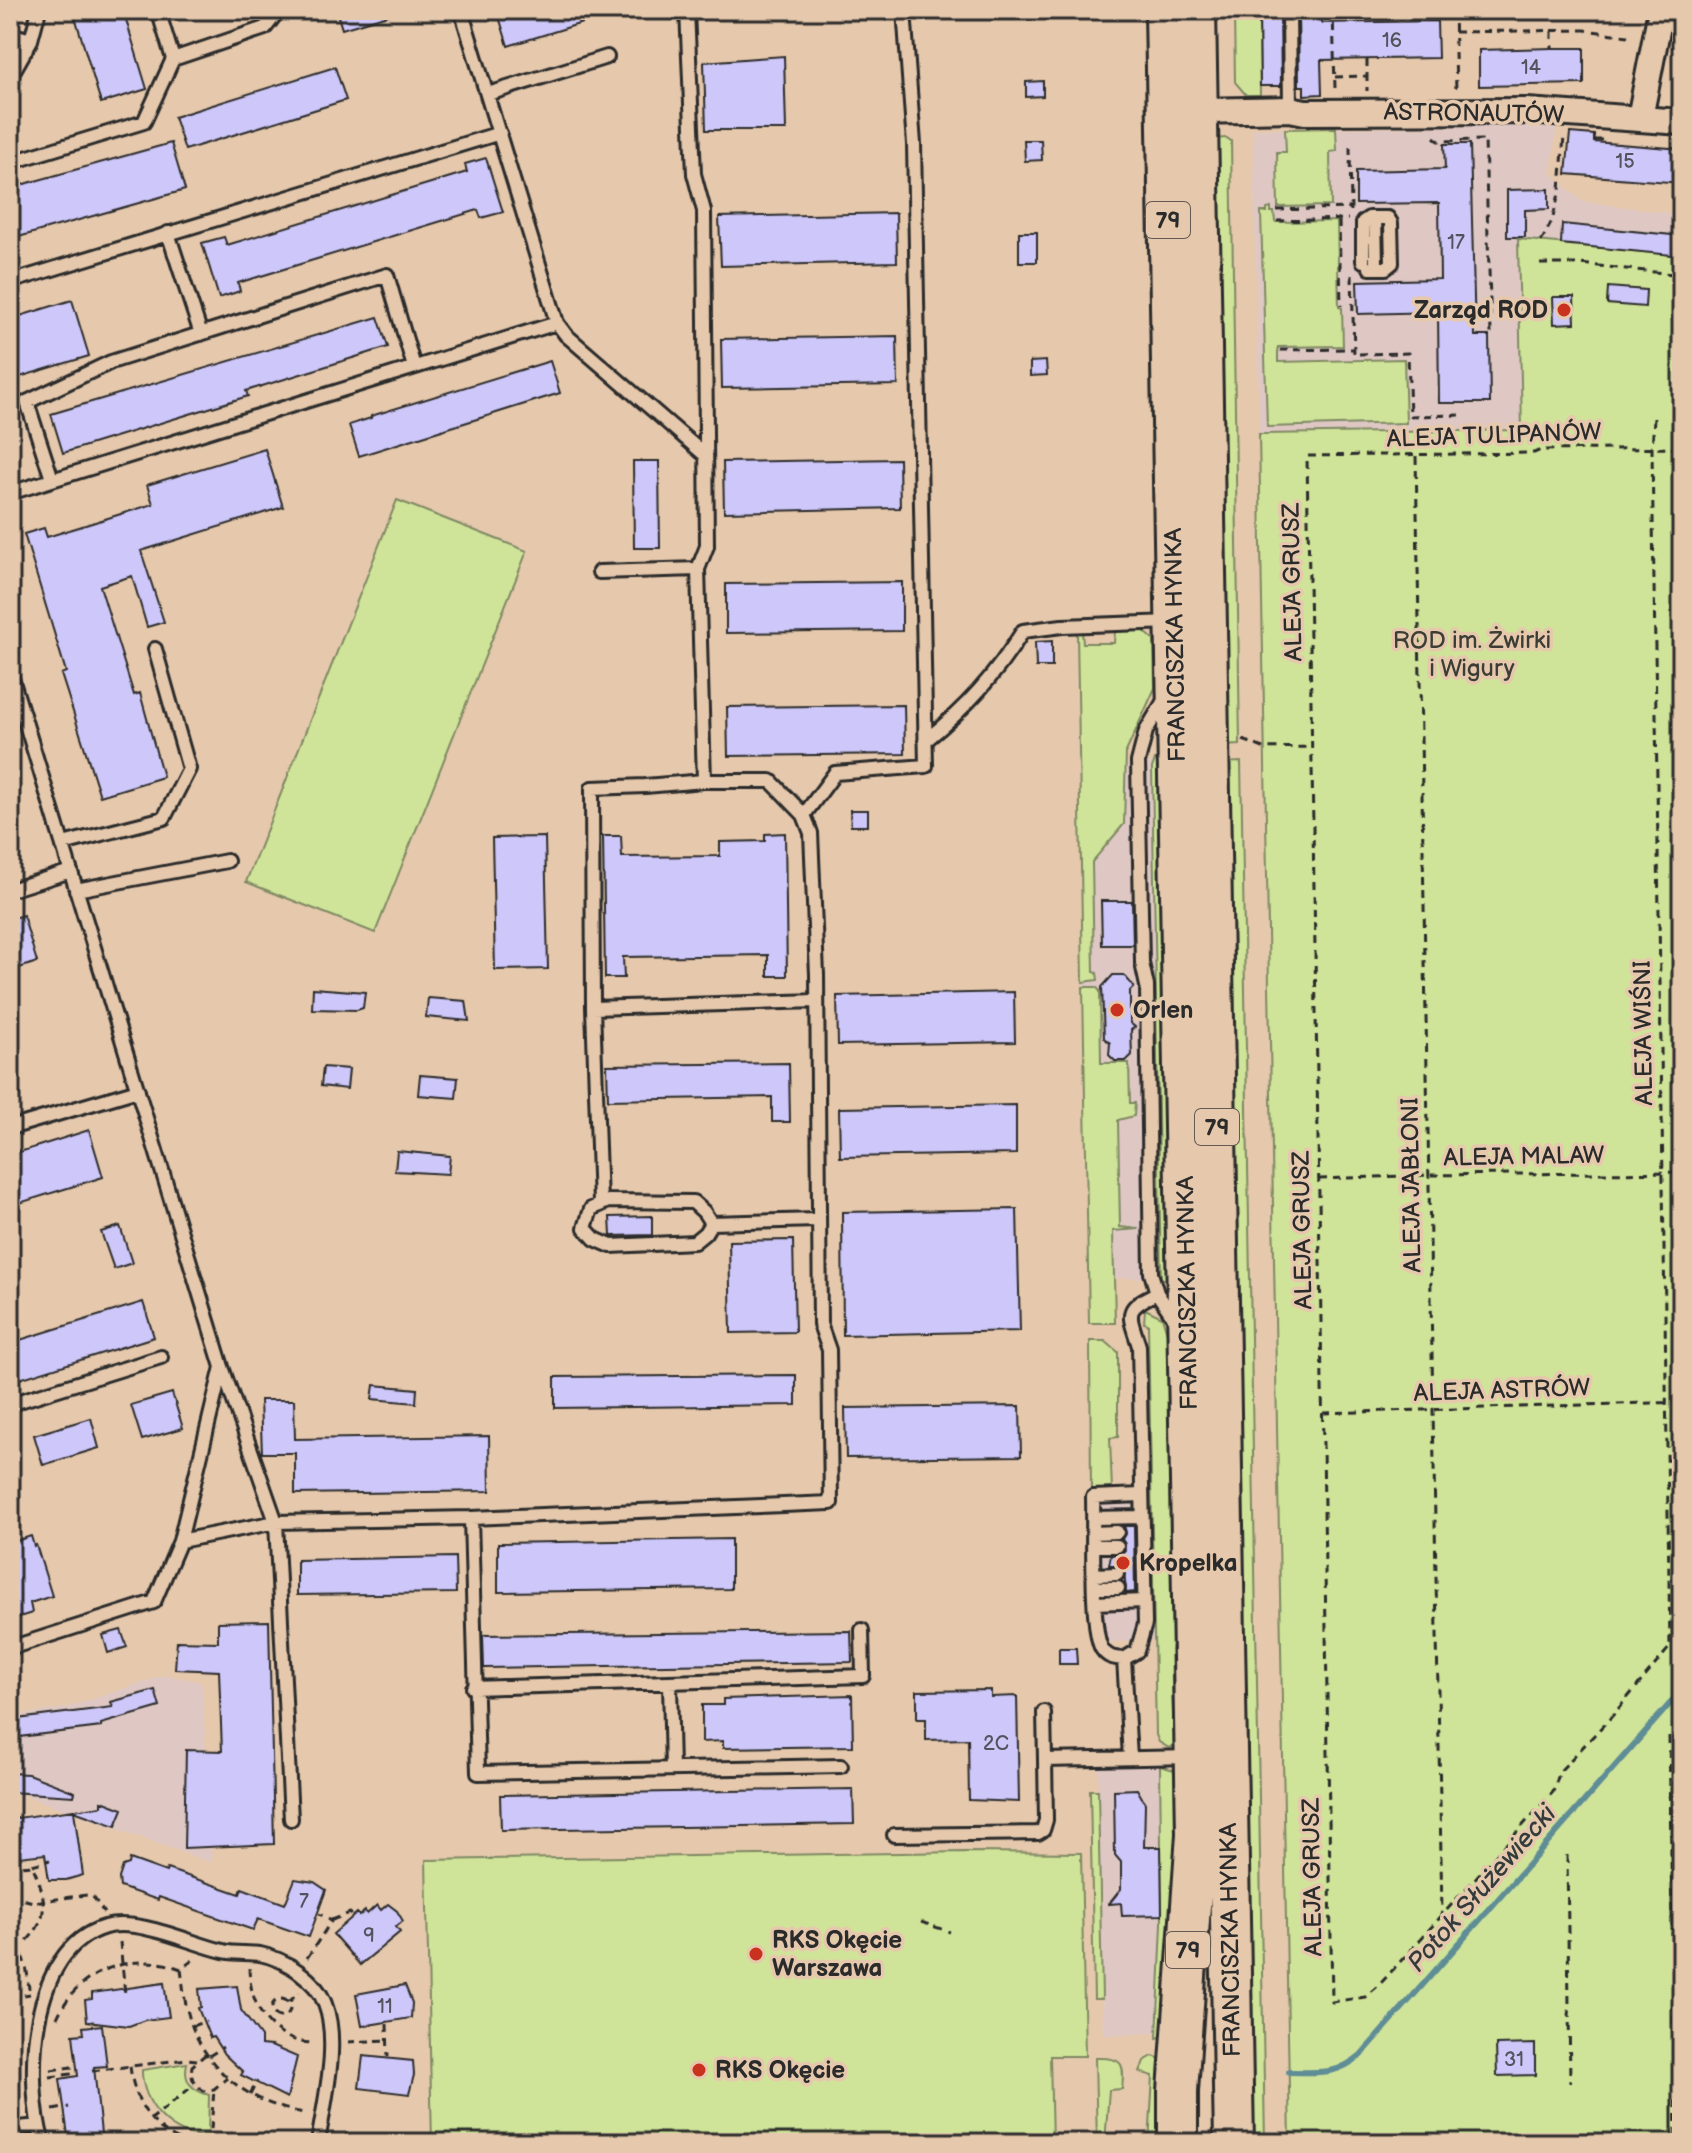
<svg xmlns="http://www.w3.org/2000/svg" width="1692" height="2153" font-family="'Balsamiq Sans',sans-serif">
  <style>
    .built { fill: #dfc8c4 }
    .green { fill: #d0e499; stroke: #7e8862; stroke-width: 2 }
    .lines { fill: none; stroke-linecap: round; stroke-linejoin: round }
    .stream { stroke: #5e8d96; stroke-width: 6 }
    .building { fill: #cec7f9; stroke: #2b2b2b; stroke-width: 2 }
    .service-casing { stroke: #2b2b2b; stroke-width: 18 }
    .minor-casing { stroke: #2b2b2b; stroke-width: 30 }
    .primary-casing { stroke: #2b2b2b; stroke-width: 44 }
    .path { stroke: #2b2b2b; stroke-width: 3; stroke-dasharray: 8 6; stroke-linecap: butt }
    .service { stroke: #e6c9ad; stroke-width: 12 }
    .minor { stroke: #e6c9ad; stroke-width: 24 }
    .primary { stroke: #e6c9ad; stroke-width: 38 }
    .poi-dot { fill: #c8321e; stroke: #e6c9ad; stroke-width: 3 }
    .labels { text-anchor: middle; stroke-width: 7; stroke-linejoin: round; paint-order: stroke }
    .number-label { font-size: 20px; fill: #54525e }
    .shield { fill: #e6c9ad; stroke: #635a52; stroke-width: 2 }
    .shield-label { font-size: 22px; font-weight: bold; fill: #2b2b2b }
    .street-label { font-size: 24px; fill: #2b2b2b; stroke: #e6c9ad }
    .poi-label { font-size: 24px; font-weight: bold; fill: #2b2b2b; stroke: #e6c9ad; text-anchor: start }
    .park-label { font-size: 24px; fill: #3c3e36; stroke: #e6c9ad }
    .water-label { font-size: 26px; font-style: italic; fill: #343b3d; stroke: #e6c9ad }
  </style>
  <rect width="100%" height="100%" fill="#e6c9ad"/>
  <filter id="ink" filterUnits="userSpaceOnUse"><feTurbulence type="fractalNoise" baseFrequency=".0125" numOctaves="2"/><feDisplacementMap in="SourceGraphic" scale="16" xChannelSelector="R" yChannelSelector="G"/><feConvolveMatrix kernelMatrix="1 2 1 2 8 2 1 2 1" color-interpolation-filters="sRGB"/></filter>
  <g filter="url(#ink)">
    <!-- built -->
    <path class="built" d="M1501 120 1557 122 1551 173 1581 201 1682 215V256L1518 239 1522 430 1259 434 1253 129 1500 126Z
      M1165 762 1174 1278H1088L1080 765Z
      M1151 1489 1155 1640 1093 1643 1091 1492Z
      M165 1675 202 1682 212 1863 23 1795 10 1794V1717L66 1708Z
      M1160 1766 1162 1924 1157 2033 1103 2035 1098 1767Z"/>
    <!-- green -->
    <path class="green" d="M1234 10H1259L1260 95H1246L1235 82Z
      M1336 128 1337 151 1330 152 1331 206 1278 207 1277 152H1286L1285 129Z
      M1227 138 1231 141 1240 745 1222 746 1213 139Z
      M1271 208V212H1274L1275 222 1337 221 1339 307 1342 308 1343 346 1278 347V362L1404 359 1406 423 1267 427 1261 212H1267V209Z
      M1518 239 1682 256V2143H1290L1259 434 1522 430Z
      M397 500 527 551 375 933 246 882Z
      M1115 631H1144L1154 640 1155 688 1126 752 1124 824 1092 862 1094 972 1097 973 1098 980 1083 982 1077 632H1082L1083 643H1114Z
      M1161 759 1171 1280 1167 1281 1161 1278 1152 768 1155 760Z
      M1241 762 1265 2143H1247L1222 763Z
      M1083 987H1096L1100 991 1101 1063H1129L1130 1103H1135L1134 1116 1118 1120 1120 1227 1139 1229 1113 1231 1115 1323H1089Z
      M1145 1309 1162 1317 1168 1337 1169 1414 1179 1597 1171 1650 1174 1744 1169 1748 1159 1742 1156 1735 1148 1324 1144 1323Z
      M1090 1341H1105L1118 1352V1437L1110 1438 1112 1491 1091 1492Z
      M1160 1766 1174 1770 1182 1782 1165 2036 1157 2038 1162 1924Z
      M1090 1790H1098L1102 1999H1094Z
      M966 1852 1081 1853 1085 2056H1050L1052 2143H432L426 1860Z
      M1153 2056 1163 2060 1165 2143H1149L1153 2076 1140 2072 1144 2061Z
      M1095 2058C1123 2057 1125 2063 1122 2089L1109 2090 1105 2143H1097Z
      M187 2063C183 2081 191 2090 209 2095L208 2135C173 2140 141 2103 142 2070Z"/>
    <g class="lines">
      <!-- stream -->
      <path class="stream" d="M1289 2072C1320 2072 1336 2076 1361 2055L1682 1690"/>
    </g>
    <!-- building -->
    <path class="building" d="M73 10H123L147 89 101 103Z
      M336 10H390L391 14 342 29Z
      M497 10H578L582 23 508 46Z
      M1259 10H1280L1281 86H1260Z
      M1298 10H1321V23L1437 21 1438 58 1321 60 1322 94 1304 95V86H1299Z
      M1552 48H1584V84L1479 86V50Z
      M784 56 786 130H706L704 62Z
      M335 67 346 100 185 150 174 117Z
      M1043 81V96L1026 97V82Z
      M1570 133 1594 135V142L1682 149V183L1566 174Z
      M1024 140H1041L1042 160 1025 161Z
      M171 143 185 190 15 238 10 221V188Z
      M1444 144H1470L1475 336H1489L1490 403H1439L1438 312 1358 314 1357 281 1440 279 1439 203 1356 204V171L1445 169Z
      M486 158 503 212 481 218 478 210 238 283 240 291 219 298 202 243 224 237 227 245 467 172 465 164Z
      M1549 189V209L1525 210V237H1507V190Z
      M896 213 897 262 721 266 719 217Z
      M1562 224 1682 236V256L1561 244Z
      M1019 232H1037V262H1019Z
      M1608 287 1646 290 1645 307 1607 304Z
      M1553 297H1574L1575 323 1554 324Z
      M72 300 89 356 10 380V319Z
      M378 317 388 347 246 391 248 396 63 453 51 414Z
      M897 336 898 385 722 388 721 339Z
      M550 361 560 393 359 456 349 425 371 418V416Z
      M1046 361 1047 375 1030 376V362Z
      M265 449 283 507 141 551 164 622 147 627 132 576 100 586 134 695 140 693 163 777 100 796 61 674 66 672 24 534 44 528 47 537 153 504 147 485Z
      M899 459 900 508 724 512 723 462Z
      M633 461H659L660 548H634Z
      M902 582V631L726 633V584Z
      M1052 641V667H1036L1035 642Z
      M904 705 905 754 728 756 727 707Z
      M850 810H868V826H851Z
      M785 833 787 976H768V955L623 957 624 978H605L603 836H621L622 857 720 856V842L765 841V834Z
      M545 837 548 969 495 970 492 838Z
      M1101 901H1132L1133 945H1102Z
      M23 915 37 962 10 971V919Z
      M1113 975H1124L1134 987 1130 991V1023L1135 1027 1131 1030 1132 1055 1126 1061H1115L1109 1055 1110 1043 1104 1038 1102 987Z
      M313 988 365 992 363 1008 357 1010 312 1009Z
      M1014 992 1015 1042 838 1045 837 996Z
      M428 998 466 1001 469 1021 426 1017Z
      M789 1063 790 1122H772V1097L608 1100 607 1065Z
      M323 1067 349 1069 347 1089 321 1086Z
      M420 1075 458 1078 456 1098 418 1095Z
      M1016 1105V1154L840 1157 839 1108Z
      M89 1130 103 1177 10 1206V1155Z
      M397 1151 450 1156 448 1174 395 1171Z
      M1017 1209 1020 1331 843 1335 842 1212Z
      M652 1216V1235L611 1236 610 1217Z
      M120 1226 132 1263 114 1269 101 1232Z
      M793 1240 795 1332 731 1333 729 1241Z
      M143 1302 154 1337 10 1382V1343Z
      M796 1375V1405L555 1408V1377Z
      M374 1385 417 1389 416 1403 372 1399Z
      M172 1393 183 1428 142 1440 131 1405Z
      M260 1400H294L295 1439 489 1436 490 1491 295 1494V1453H262Z
      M1020 1406 1021 1456 846 1458 845 1408Z
      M91 1418 99 1448 43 1465 34 1435Z
      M1124 1526H1134L1135 1592 1126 1593 1124 1569 1117 1565H1109L1111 1555 1121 1554 1125 1550 1122 1539 1126 1532Z
      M31 1536 34 1546 36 1545 52 1596 30 1603 32 1613 10 1620V1543Z
      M731 1539V1589L498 1592V1543Z
      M455 1557 456 1593 297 1595V1560Z
      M269 1621 274 1844 184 1848 186 1750 222 1751 219 1671 175 1669 177 1641 218 1642V1622Z
      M121 1630 127 1647 108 1653 103 1635Z
      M851 1631 852 1662 484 1668 483 1635Z
      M1059 1648H1076L1077 1664H1059Z
      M155 1690 160 1707 101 1724V1727L10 1738V1720L113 1707 111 1702Z
      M991 1690V1697L1017 1696 1019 1802 969 1800 968 1739 926 1740V1719H917V1691Z
      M852 1695 853 1746 723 1748V1741L702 1742V1705H723V1699Z
      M10 1773 28 1774 75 1792 74 1796 10 1792Z
      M853 1789 854 1824 501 1830 500 1795Z
      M1137 1789 1145 1803 1144 1847H1161L1162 1915 1122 1916 1121 1903 1109 1904 1121 1889V1862L1115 1855 1114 1790Z
      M102 1801 123 1809 116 1826 74 1811 83 1875 66 1880H49L45 1854 10 1858V1819L102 1806Z
      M130 1859 166 1872 167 1869 240 1894 242 1888 285 1904 295 1879 314 1882 326 1890 309 1937 258 1919 253 1930 159 1897 158 1900 120 1887 119 1878 123 1866 129 1864Z
      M388 1904 397 1911 403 1921 396 1927 400 1932 360 1965 333 1934 357 1913 359 1916 365 1911 367 1914 377 1905 381 1910Z
      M164 1983 169 2017 145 2020 129 2026 87 2021 85 2000 92 1999V1993Z
      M405 1985 412 2003 411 2018 362 2026 356 1994Z
      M237 1986 241 2010 261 2037V2045L271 2046 297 2057 287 2098 241 2075 243 2072 224 2054 213 2037 210 2038 198 2008 201 2007 199 1989Z
      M102 2025 107 2066 94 2067 102 2143H69L60 2079 78 2076 73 2035 84 2034 83 2027Z
      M1535 2044V2075L1497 2076 1496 2045Z
      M363 2056 413 2061 414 2075 409 2094 359 2088Z"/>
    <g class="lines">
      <defs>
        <path id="service" d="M461 10 557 323 566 335 705 455
          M1289 10 1290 109
          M10 34 31 40 10 77
          M31 40 39 10
          M173 59 265 28 279 10
          M488 94 607 57
          M12 162 144 122 173 59 158 10
          M1375 218 1376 263
          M168 233 201 334
          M1363 261V222L1369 218H1388L1391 223 1392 263 1386 268H1370
          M10 282 500 133
          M52 479 27 402 111 362 387 275 414 367
          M10 493 557 323
          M599 572 698 569
          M10 672 222 1367 276 1522 291 1819
          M1166 697 1146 731 1138 762 1142 963 1147 986 1151 1273 1157 1293 1176 1321
          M925 741C966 708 995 676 1023 631L1062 626 1172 622
          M704 781 645 786 592 788 593 1008 817 1001
          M804 815 835 773 926 766 914 144 904 10
          M63 844 164 818 189 769 155 649
          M10 890 71 871
          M76 890 227 861
          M593 1008 600 1203
          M10 1128 138 1090
          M608 1201 693 1202 704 1212 711 1223 705 1233 694 1242 611 1246 595 1239 585 1228 591 1209Z
          M711 1223 818 1220
          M10 1404 161 1357
          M471 1518 478 1773 841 1766
          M1094 1518 1142 1517
          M1094 1533 1117 1532
          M180 1541 222 1367
          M1094 1546H1117
          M1095 1575 1117 1574
          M1095 1588H1118
          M1095 1603 1144 1601
          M10 1648 154 1602 180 1541 276 1522 471 1518 831 1503 829 1350 820 1324 817 975 811 833 804 815 771 781H704L698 569 707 546 704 211 694 174 687 10
          M1124 1659 1137 1651 1145 1624 1139 1346C1129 1314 1122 1309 1157 1293
          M670 1684 672 1769
          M473 1688 863 1676 862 1630
          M1044 1712 1045 1760
          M1130 1758 1124 1659C1114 1658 1108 1658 1102 1649 1090 1630 1094 1526 1093 1497L1141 1495
          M894 1835 1038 1833 1043 1830 1046 1820 1045 1760 1192 1757
          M10 2129 38 2126
          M43 2143C25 2082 28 1949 105 1927 138 1918 190 1943 223 1951 235 1954 248 1952 260 1954 285 1959 316 1979 325 2004 340 2043 324 2102 318 2143"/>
        <path id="minor" d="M1198 111 1290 109 1305 112 1527 111 1682 122
          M1640 118 1661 10"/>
        <path id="primary" d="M1165 10 1196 1834 1178 2091V2143
          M1196 10 1234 2143"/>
      </defs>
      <!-- service casing -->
      <use href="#service" class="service-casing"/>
      <!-- minor casing -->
      <use href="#minor" class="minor-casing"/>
      <!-- primary casing -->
      <use href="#primary" class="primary-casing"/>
      <!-- path -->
      <path class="path" d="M1333 10 1335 89
        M1416 10V22
        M1454 10 1456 91
        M1552 31V48
        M1454 32 1585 30 1628 36
        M1367 59V91
        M1335 77 1367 76
        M1434 137 1439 141 1485 140 1491 334
        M1594 140H1602L1605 137
        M1350 147 1351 211
        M1277 210 1351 208
        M1339 220 1341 306
        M1277 221 1348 219
        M1541 242 1552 221 1560 190 1564 136
        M1540 264H1580L1682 275
        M1352 275 1354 354 1408 353 1410 416 1461 415
        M1280 350 1353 349
        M1654 418 1652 449 1670 1647 1613 1715 1560 1771 1553 1792 1381 1983 1365 1997 1332 2002 1307 456 1534 453 1541 450 1682 448
        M1416 456 1442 1914
        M1243 740 1263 748 1313 747
        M1319 1179 1429 1175 1682 1172
        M1323 1413 1682 1402
        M1669 1736 1676 2143
        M19 1855 20 1866
        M1567 1855 1570 2083
        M32 1865 50 1860
        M10 1872 20 1866 32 1865C48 1899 50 1922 20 1947
        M10 1896 33 1902 87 1895 94 1898 104 1913
        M10 1915 27 1971 29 1989
        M332 1920 350 1913 353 1917
        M921 1922 950 1932
        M120 1942 125 1994
        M307 1958 332 1920 319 1914
        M249 1968C250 2008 272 2043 315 2043
        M181 1969C183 1984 184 1999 188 2013 202 2069 251 2105 305 2113
        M10 1997 30 1994
        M272 2008a9 9 0 1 1 18 0a9 9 0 1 1-18 0Z
        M289 2002 299 1992
        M57 2018C78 1970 133 1950 181 1969L193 1960
        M387 2024 388 2057
        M192 2026 206 2021
        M348 2042 388 2040
        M206 2054 192 2066C190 2079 194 2084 204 2091L214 2089 227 2078
        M209 2056 223 2047
        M130 2066C134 2102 152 2131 187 2143
        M51 2070 71 2067 72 2074
        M92 2071 188 2059 197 2060
        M50 2077 78 2073
        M250 2095 257 2081
        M53 2110 69 2107
        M150 2120 194 2085
        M56 2136 72 2134
        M210 2143 214 2089
        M266 2143 302 2138"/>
      <!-- service -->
      <use href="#service" class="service"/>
      <!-- minor -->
      <use href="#minor" class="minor"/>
      <!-- primary -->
      <use href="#primary" class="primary"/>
    </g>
  </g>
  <!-- markers -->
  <g class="poi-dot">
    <circle cx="1564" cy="310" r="8"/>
    <circle cx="1117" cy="1010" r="8"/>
    <circle cx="1123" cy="1563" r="8"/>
    <circle cx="756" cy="1954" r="8"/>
    <circle cx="699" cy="2070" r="8"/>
  </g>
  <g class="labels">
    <!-- number labels -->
    <g class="number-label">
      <text x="1392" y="47">16</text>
      <text x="1531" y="74">14</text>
      <text x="1625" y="168">15</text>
      <text x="1456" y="249">17</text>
      <text x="996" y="1750">2C</text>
      <text x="304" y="1908">7</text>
      <text x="369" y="1942">9</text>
      <text x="385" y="2013">11</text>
      <text x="1514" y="2066">31</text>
    </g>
    <!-- shield labels -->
    <g class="shield">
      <rect x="1146" y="202" width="44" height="36" rx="6"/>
      <rect x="1195" y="1109" width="44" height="36" rx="6"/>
      <rect x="1166" y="1932" width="44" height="36" rx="6"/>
    </g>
    <g class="shield-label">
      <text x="1168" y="228">79</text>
      <text x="1217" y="1135">79</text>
      <text x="1188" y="1958">79</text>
    </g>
    <!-- street labels -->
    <g class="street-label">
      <text transform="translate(1474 113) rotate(1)" y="8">ASTRONAUTÓW</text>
      <text transform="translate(1494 435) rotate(-2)" y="8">ALEJA TULIPANÓW</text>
      <text transform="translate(1292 582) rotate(-91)" y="8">ALEJA GRUSZ</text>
      <text transform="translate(1175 645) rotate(-91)" y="8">FRANCISZKA HYNKA</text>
      <text transform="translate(1643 1033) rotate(-91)" y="8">ALEJA WIŚNI</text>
      <text transform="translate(1524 1156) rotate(-1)" y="8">ALEJA MALAW</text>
      <text transform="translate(1411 1185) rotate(-91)" y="8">ALEJA JABŁONI</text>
      <text transform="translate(1302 1230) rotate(-91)" y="8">ALEJA GRUSZ</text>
      <text transform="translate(1187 1293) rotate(-91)" y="8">FRANCISZKA HYNKA</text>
      <text transform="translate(1502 1390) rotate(-2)" y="8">ALEJA ASTRÓW</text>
      <text transform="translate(1312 1877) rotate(-91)" y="8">ALEJA GRUSZ</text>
      <text transform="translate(1230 1940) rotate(-91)" y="8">FRANCISZKA HYNKA</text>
    </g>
    <!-- poi labels -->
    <g class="poi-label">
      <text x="1548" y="318" text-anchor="end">Zarząd ROD</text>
      <text x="1133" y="1018">Orlen</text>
      <text x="1139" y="1571">Kropelka</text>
      <text x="772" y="1948">RKS Okęcie<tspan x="772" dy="28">Warszawa</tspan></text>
      <text x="715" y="2078">RKS Okęcie</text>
    </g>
    <!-- park labels -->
    <g class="park-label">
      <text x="1472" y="648">ROD im. Żwirki<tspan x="1472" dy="28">i Wigury</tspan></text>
    </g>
    <!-- water labels -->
    <g class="water-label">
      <text transform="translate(1481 1888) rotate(-49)" y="9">Potok Służewiecki</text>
    </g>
  </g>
  <!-- margin -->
  <rect width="1692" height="2153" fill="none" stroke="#e6c9ad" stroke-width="40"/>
  <rect x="20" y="20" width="1652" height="2113" fill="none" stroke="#2b2b2b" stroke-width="3" filter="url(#ink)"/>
</svg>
